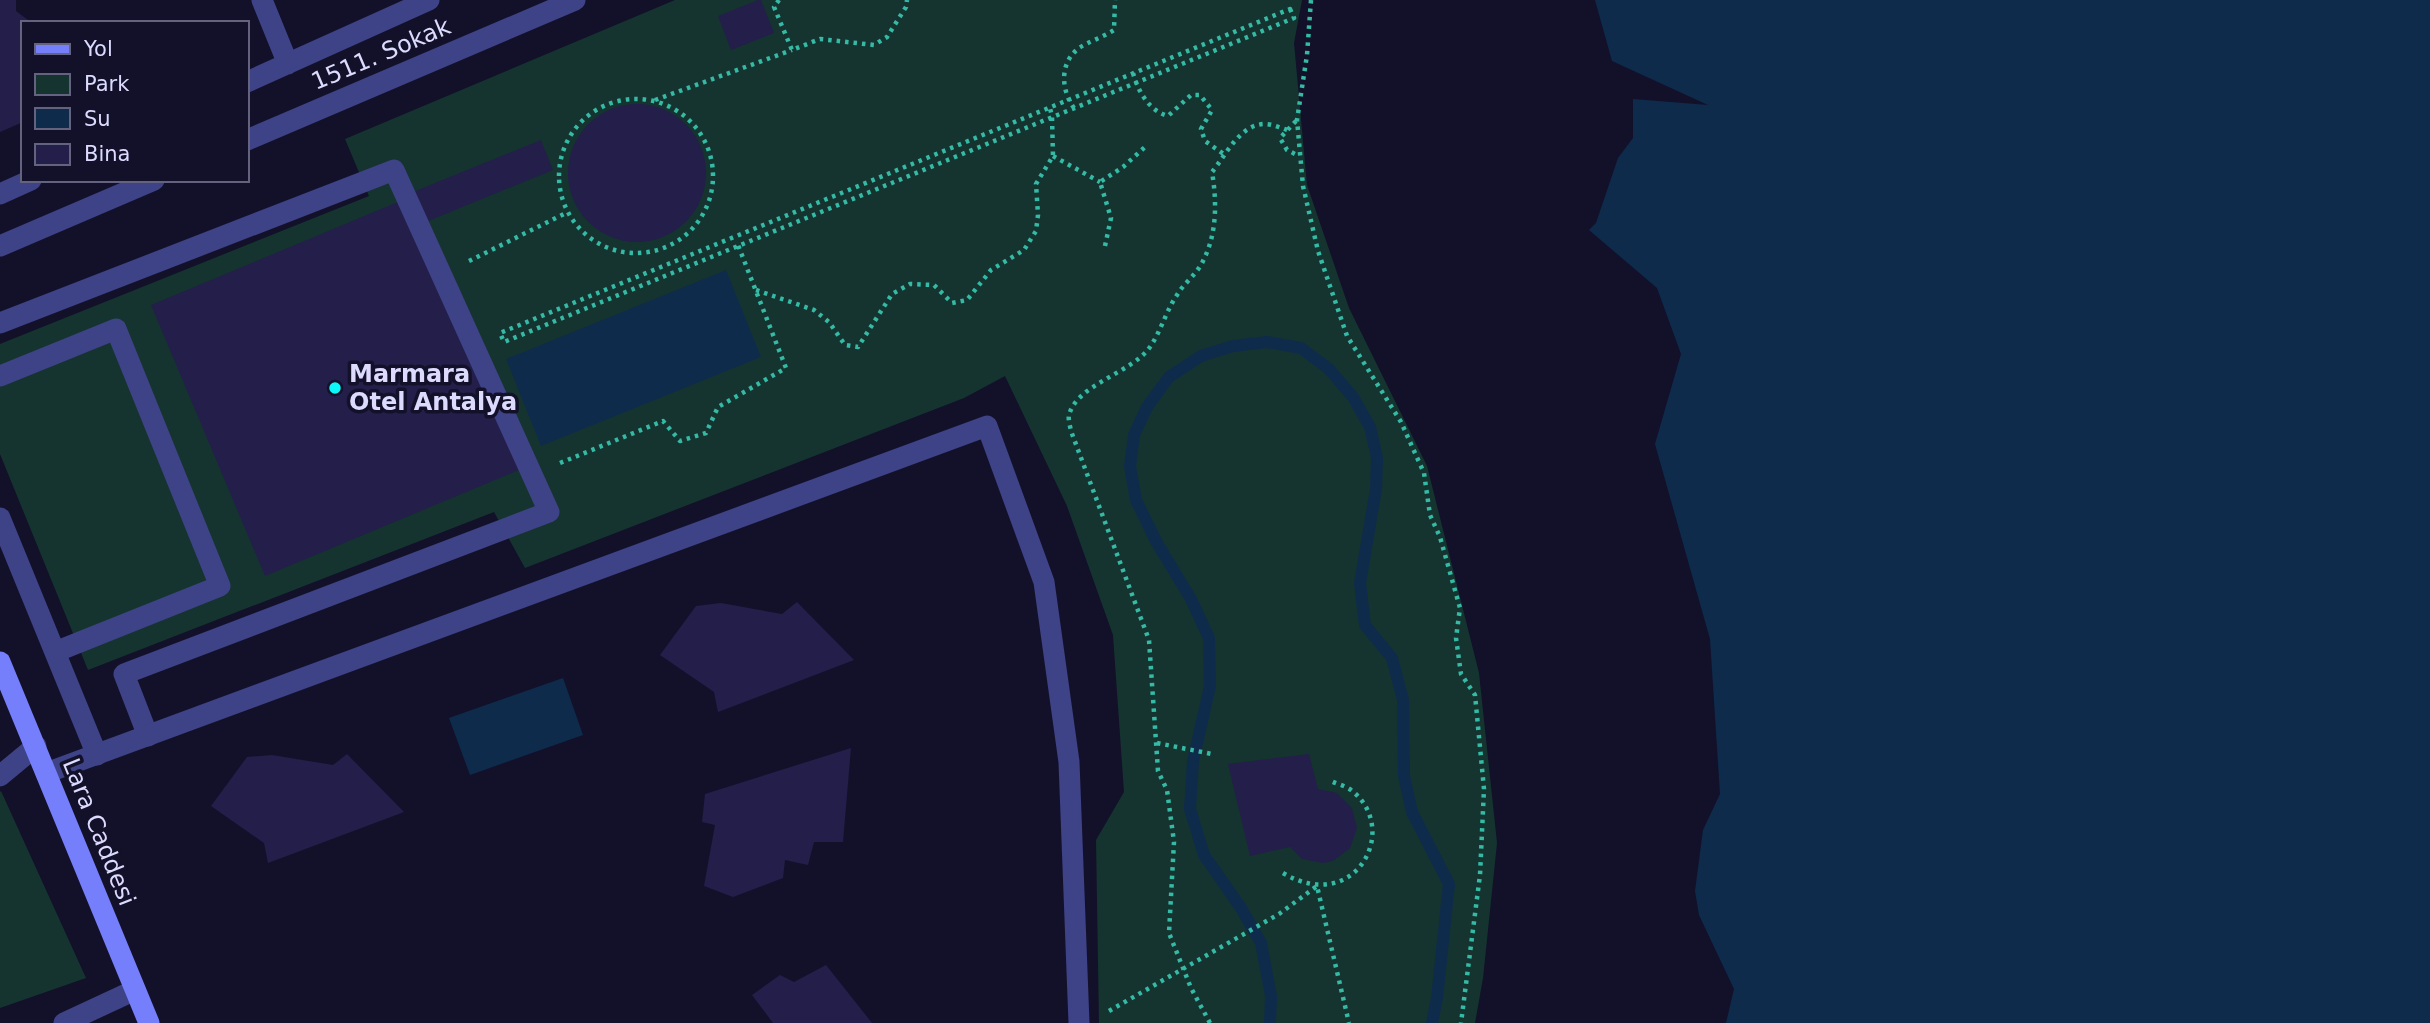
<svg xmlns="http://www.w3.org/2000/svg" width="2430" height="1023" font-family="'DejaVu Sans',sans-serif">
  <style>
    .green { fill: #153430 }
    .water { fill: #0e2b4c }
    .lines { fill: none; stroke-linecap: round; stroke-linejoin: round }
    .stream { stroke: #0e2b4c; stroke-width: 12 }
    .building { fill: #231e4a }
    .path { stroke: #34baa5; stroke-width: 4.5; stroke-dasharray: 3.5 5; stroke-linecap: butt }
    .lane { stroke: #3e4287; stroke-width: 21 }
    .street { stroke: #3e4287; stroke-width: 21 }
    .secondary { stroke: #757efb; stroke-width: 21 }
    .poi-dot { fill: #0df7f9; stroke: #13112a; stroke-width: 2.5 }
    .labels { text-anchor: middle; stroke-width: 7; stroke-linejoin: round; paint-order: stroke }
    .street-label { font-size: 24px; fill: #dcdbfe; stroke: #13112a }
    .poi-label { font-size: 24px; font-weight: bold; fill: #dcdbfe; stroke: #13112a; text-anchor: start }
  </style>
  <rect width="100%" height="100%" fill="#13112a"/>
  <!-- green -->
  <path class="green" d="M675 0H1302L1294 43 1307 185 1349 308 1427 466 1479 673 1497 843 1483 978 1475 1023H1099L1096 840 1124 792 1113 635 1067 506 1005 376 964 398 525 568 494 512 88 670 0 454V344L369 196 345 139Z
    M1 791 86 978 0 1008V792Z"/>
  <!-- water -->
  <path class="water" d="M1595 0H2430V1023H1726L1734 989 1699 915 1695 891 1703 830 1720 794 1710 639 1655 444 1681 354 1657 288 1589 230 1596 223 1618 158 1633 138V99L1708 105 1612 61Z
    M726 270 761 357 541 446 506 359Z
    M563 678 583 735 470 775 449 718Z"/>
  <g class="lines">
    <!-- stream -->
    <path class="stream" d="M1270 1023 1271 996 1261 943 1241 908 1204 855 1190 809 1193 761 1210 686 1209 638 1191 599 1157 543 1136 500 1130 466 1134 435 1147 407 1169 377 1201 356 1233 346 1267 342 1301 348 1329 369 1353 397 1370 427 1377 457 1376 489 1360 583 1365 625 1392 658 1403 700 1404 776 1412 812 1449 884 1437 998 1432 1023"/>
  </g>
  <!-- building -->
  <path class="building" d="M0 0H16V11L32 23H23V122L0 132Z
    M758 0H761L774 33 731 50 718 16Z
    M568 173a69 69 0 1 1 138 0a69 69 0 1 1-138 0Z
    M541 140 553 170 421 224 408 194Z
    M405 199 519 470 265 576 151 305Z
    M797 602 854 660 718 712 714 692 660 655 696 606 721 603 782 614Z
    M851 748 843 842H814L808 865 785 860 783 878 733 897 704 886 715 825 702 822 705 794Z
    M347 754 404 812 268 863 264 843 211 806 247 757 272 755 333 765Z
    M1309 754 1318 789 1337 793 1352 808 1357 828 1350 848 1333 861 1323 863 1302 859 1290 847 1250 856 1228 764Z
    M826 965 872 1023H773L752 995 780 975 794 982Z"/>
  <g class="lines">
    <!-- path -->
    <path class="path" d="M779 0 774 7 792 50 820 39 874 45 887 37 906 7 907 0
      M1311 0 1307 55 1297 120 1303 186 1318 251 1347 336 1401 422 1424 473 1430 515 1440 537 1460 608 1456 638 1461 674 1475 695 1484 789 1480 875 1461 1023
      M1290 9 1294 18 504 342 500 333Z
      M1133 73C1138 91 1149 111 1168 116L1191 95H1200L1212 110 1201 129 1205 141 1225 155
      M559 176a77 77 0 1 1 154 0a77 77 0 1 1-154 0Z
      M655 100 792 50
      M1074 108C1061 90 1059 63 1079 48 1088 42 1103 37 1114 30L1115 0
      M1296 121 1280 138 1287 150 1299 156
      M1053 156 1100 182
      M1105 246 1111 218 1100 182 1123 167 1145 147
      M469 261 568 212
      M756 290 814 310 829 322 845 345 858 347 892 294 910 284 934 285 952 303 967 300 991 270 1024 250 1036 231 1038 215 1036 184 1053 156 1052 117 1050 108
      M560 463 663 421 680 441 706 433 718 407 786 368 738 245
      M1157 743 1212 754
      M1283 873C1355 916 1402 829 1351 790 1346 786 1337 784 1331 781
      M1109 1011 1279 914 1317 886 1349 1023
      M1210 1023 1191 988 1169 933 1174 842 1167 790 1158 771 1149 640 1071 431C1070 426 1068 419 1069 415 1077 384 1132 373 1150 347 1161 331 1166 311 1177 295 1184 283 1197 274 1203 261 1217 234 1217 202 1212 172 1226 155 1240 124 1265 124 1272 124 1281 128 1287 130"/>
    <!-- lane -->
    <path class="lane" d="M262 0 288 64
      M247 82 429 0
      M0 194 31 180
      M0 323 394 170 549 512 124 674 148 736
      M0 376 116 329 220 586 55 652
      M0 518 97 755"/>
    <!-- street -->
    <path class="street" d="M247 140 575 0
      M0 246 154 180
      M46 773 987 426 1044 582 1069 762 1079 1023
      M0 776 36 746
      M64 1023 135 990"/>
    <!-- secondary -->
    <path class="secondary" d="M0 662 149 1023"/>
  </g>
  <!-- markers -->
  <circle class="poi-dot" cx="335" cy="388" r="7"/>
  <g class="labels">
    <!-- street labels -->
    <g class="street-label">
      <text transform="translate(381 54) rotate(-23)" y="8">1511. Sokak</text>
      <text transform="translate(99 832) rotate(68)" y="8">Lara Caddesi</text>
    </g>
    <!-- poi labels -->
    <g class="poi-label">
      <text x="349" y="382">Marmara<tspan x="349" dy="28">Otel Antalya</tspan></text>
    </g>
  </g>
  <!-- legend -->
  <rect x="21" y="21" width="228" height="161" fill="#13112a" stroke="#63627f" stroke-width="2"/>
  <rect x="35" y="44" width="35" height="10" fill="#757efb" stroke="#63627f" stroke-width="2"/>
  <text x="84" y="56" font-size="21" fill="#dcdbfe">Yol</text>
  <rect x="35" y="74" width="35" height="21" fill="#153430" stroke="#63627f" stroke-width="2"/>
  <text x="84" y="91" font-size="21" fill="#dcdbfe">Park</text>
  <rect x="35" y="108" width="35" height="21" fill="#0e2b4c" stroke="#63627f" stroke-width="2"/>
  <text x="84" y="126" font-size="21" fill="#dcdbfe">Su</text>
  <rect x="35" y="144" width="35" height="21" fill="#231e4a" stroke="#63627f" stroke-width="2"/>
  <text x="84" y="161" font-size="21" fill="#dcdbfe">Bina</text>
</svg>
